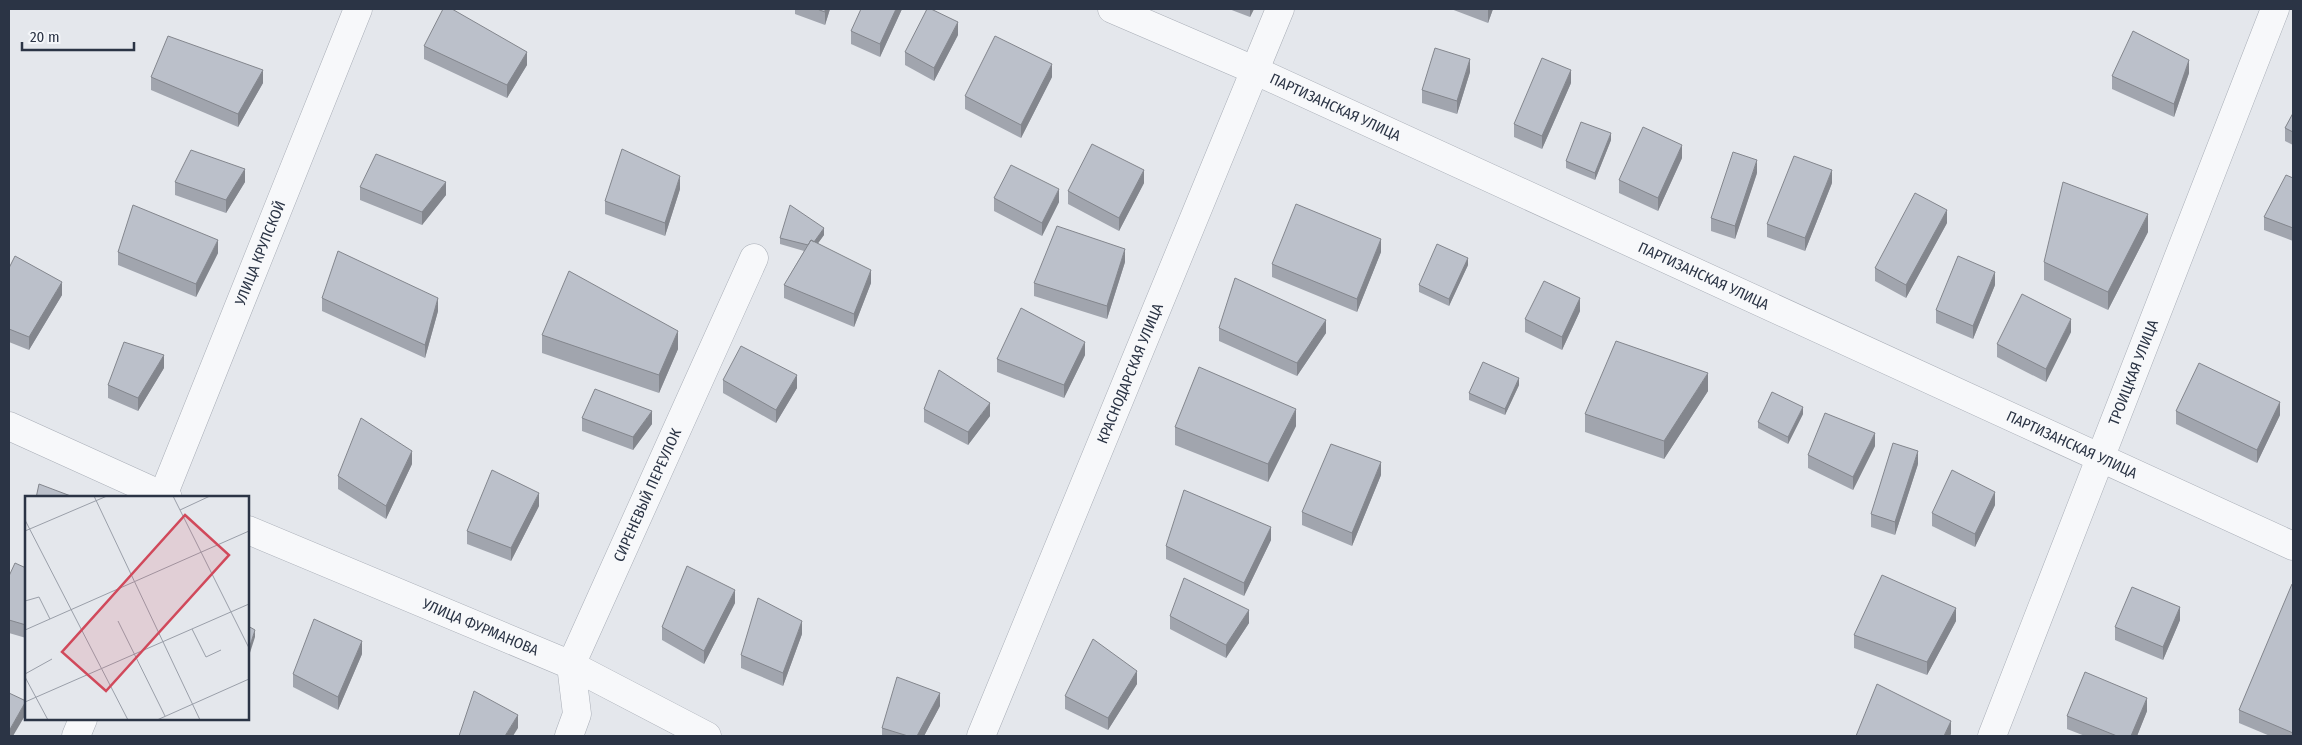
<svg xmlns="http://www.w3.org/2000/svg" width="2302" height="745" font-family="'Fira Sans Condensed',sans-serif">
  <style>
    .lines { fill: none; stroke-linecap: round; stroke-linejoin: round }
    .minor-casing { stroke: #a9aeb7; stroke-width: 29 }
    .tertiary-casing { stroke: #a9aeb7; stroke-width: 29 }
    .minor { stroke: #f7f8fa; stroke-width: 28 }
    .tertiary { stroke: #f7f8fa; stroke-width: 28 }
    .wall { fill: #a1a5ae }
    .shaded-wall { fill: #83868d }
    .building { fill: #bbc0ca; stroke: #83868d }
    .labels { text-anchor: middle; stroke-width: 4; stroke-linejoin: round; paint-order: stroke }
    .street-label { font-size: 15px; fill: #2b3445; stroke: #f4f6f9 }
    .inset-road { fill: none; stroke: #9a9fa9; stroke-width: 1 }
    .view { fill: #d1495b; fill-opacity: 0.15; stroke: #d1495b; stroke-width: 2.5 }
    .inset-edge { fill: none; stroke: #2b3445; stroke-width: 2.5 }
  </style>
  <rect width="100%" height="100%" fill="#e4e7ec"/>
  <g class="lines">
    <defs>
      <g id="minor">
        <path d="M9 426 168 498"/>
        <path id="s1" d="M162 498 358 9"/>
        <path id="s2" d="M248 530 571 665 707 736"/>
        <path d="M76 736 83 719"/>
        <path id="s3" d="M569 736 577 714 571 665 754 258"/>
        <path id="s4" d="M981 736 1280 9"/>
        <path id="s5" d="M1992 736 2275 9"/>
      </g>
      <g id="tertiary">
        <path id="s6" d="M1112 9 1254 70 2293 546"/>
      </g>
    </defs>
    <!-- minor casing -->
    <use href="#minor" class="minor-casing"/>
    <!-- tertiary casing -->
    <use href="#tertiary" class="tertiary-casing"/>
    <!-- minor -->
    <use href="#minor" class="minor"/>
    <!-- tertiary -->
    <use href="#tertiary" class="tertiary"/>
  </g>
  <!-- wall -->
  <path class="wall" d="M795 9H830L825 25 795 14Z
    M902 9 880 57 851 44V31Z
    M1229 9H1254L1250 17Z
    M1451 9H1493L1488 23Z
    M958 35 934 81 905 65V52Z
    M424 46 527 65 507 98 424 59Z
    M1470 72 1457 114 1422 103V90Z
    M2189 73 2174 117 2112 89V76Z
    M151 77 263 83 238 127 151 90Z
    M1052 77 1021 138 965 109V96Z
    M1571 83 1542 149 1514 137V124Z
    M2293 113V145L2285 141V128Z
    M1611 140 1595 180 1566 168V161Z
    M1682 158 1658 211 1619 193V180Z
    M1757 173 1735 239 1711 231V218Z
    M2293 178V241L2264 230V217Z
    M175 182H245L226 213 175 195Z
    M1144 183 1119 231 1068 204V191Z
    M1832 183 1805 251 1767 237V224Z
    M360 187 446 195 422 225 360 200Z
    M680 189 665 236 605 214V201Z
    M994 198 1059 202 1042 236 994 211Z
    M1947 223 1906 298 1875 281V268Z
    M2148 232 2108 310 2044 280V262Z
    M824 235 818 243 871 283 854 327 784 298V285L804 251 780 244V238Z
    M118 252 218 253 196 297 118 265Z
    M1381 252 1357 312 1272 277V264Z
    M1125 262 1107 319 1034 296V283Z
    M1468 265 1449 306 1419 292V285Z
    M9 268 62 295 29 350 9 342Z
    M1995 285 1973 339 1936 323V310Z
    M322 298 438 311 425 358 322 311Z
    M1580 311 1562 350 1525 332V319Z
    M1219 328 1326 333 1297 376 1219 341Z
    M2071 332 2046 382 1997 357V344Z
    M542 335 678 349 659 393 542 353Z
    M1085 355 1064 398 997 372V359Z
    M164 368 138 411 108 398V385Z
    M723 380 797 388 776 423 723 393Z
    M1519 385 1505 415 1469 400V393Z
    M1708 391 1664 459 1585 432V414Z
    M924 409 990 416 968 445 924 422Z
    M2176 411 2280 415 2257 463 2176 424Z
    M1803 414 1788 444 1758 428V422Z
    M582 418 652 424 633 450 582 431Z
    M1296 426 1268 482 1175 445V427Z
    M1875 446 1853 490 1808 468V455Z
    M412 464 386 519 338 489V476Z
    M1918 464 1895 535 1871 527V514Z
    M1381 475 1352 546 1302 525V512Z
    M1995 505 1975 547 1932 526V513Z
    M539 506 511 561 467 544V531Z
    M1271 540 1244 596 1166 559V546Z
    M26 568V638L9 633V576Z
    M2293 585V736H2270L2239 723V710Z
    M735 603 704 664 662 640V627Z
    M1170 616 1249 623 1226 658 1170 629Z
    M2180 620 2163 660 2115 640V627Z
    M1956 621 1927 675 1854 648V635Z
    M802 634 783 686 741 668V655Z
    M362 654 338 710 293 687V674Z
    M1137 684 1108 730 1065 709V696Z
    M940 706 924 736H882V728Z
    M2147 711 2137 736H2085L2067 729V716Z"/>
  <!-- shaded-wall -->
  <path class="shaded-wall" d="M825 9H830L825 25Z
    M896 9H902L880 57V44Z
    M1250 9H1254L1250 17Z
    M1488 9H1493L1488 23Z
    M958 22V35L934 81V68Z
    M527 52V65L507 98V85Z
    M1470 59V72L1457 114V101Z
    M2189 60V73L2174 117V104Z
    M1052 64V77L1021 138V125Z
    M263 70V83L238 127V114Z
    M1571 70V83L1542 149V136Z
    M1611 133V140L1595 180V173Z
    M1682 145V158L1658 211V198Z
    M1757 160V173L1735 239V226Z
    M245 169V182L226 213V200Z
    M1144 170V183L1119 231V218Z
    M1832 170V183L1805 251V238Z
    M680 176V189L665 236V223Z
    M446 182V195L422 225V212Z
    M1059 189V202L1042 236V223Z
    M1947 210V223L1906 298V285Z
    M2148 214V232L2108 310V292Z
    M824 228V235L811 253V246Z
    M1381 239V252L1357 312V299Z
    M218 240V253L196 297V284Z
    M1125 249V262L1107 319V306Z
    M1468 258V265L1449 306V299Z
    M871 270V283L854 327V314Z
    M1995 272V285L1973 339V326Z
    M62 282V295L29 350V337Z
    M438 298V311L425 358V345Z
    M1580 298V311L1562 350V337Z
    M2071 319V332L2046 382V369Z
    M1326 320V333L1297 376V363Z
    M678 331V349L659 393V375Z
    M1085 342V355L1064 398V385Z
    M164 355V368L138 411V398Z
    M1708 373V391L1664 459V441Z
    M797 375V388L776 423V410Z
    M1519 378V385L1505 415V409Z
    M2280 402V415L2257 463V450Z
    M990 403V416L968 445V432Z
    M1803 407V414L1788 444V437Z
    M1296 409V426L1268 482V464Z
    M652 411V424L633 450V437Z
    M1875 433V446L1853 490V477Z
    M412 451V464L386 519V506Z
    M1918 451V464L1895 535V522Z
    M1381 462V475L1352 546V533Z
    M1995 492V505L1975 547V534Z
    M539 493V506L511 561V548Z
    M1271 527V540L1244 596V583Z
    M735 590V603L704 664V651Z
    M2180 607V620L2163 660V647Z
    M1956 608V621L1927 675V662Z
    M1249 610V623L1226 658V645Z
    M802 621V634L783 686V673Z
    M255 630V637L248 659V652Z
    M362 641V654L338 710V697Z
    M1137 671V684L1108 730V718Z
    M940 693V706L924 736H917Z
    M2147 698V711L2137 736H2131Z
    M26 701V714L13 736H9V731Z
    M518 715V728L513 736H505Z
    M1951 721V734L1950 736H1944Z"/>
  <!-- building -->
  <path class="building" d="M443 9H452L527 52 507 85 424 46Z
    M817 9H825V12Z
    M861 9H896L880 44 851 31Z
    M927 9H931L958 22 934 68 905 52Z
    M2133 31 2189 60 2174 104 2112 76Z
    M168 36 263 70 238 114 151 77Z
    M995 36 1052 64 1021 125 965 96Z
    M1435 48 1470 59 1457 101 1422 90Z
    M1542 58 1571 70 1542 136 1514 124Z
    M2293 113V132L2285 128Z
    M1581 122 1611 133 1595 173 1566 161Z
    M1643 127 1682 145 1658 198 1619 180Z
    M1092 144 1144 170 1119 218 1068 191Z
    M622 149 680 176 665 223 605 201Z
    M191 150 245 169 226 200 175 182Z
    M1733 152 1757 160 1735 226 1711 218Z
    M376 154 446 182 422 212 360 187Z
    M1794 156 1832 170 1805 238 1767 224Z
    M1011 165 1059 189 1042 223 994 198Z
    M2286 175 2293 178V228L2264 217Z
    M2063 182 2148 214 2108 292 2044 262Z
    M1915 193 1947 210 1906 285 1875 268Z
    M1296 204 1381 239 1357 299 1272 264Z
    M133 205 218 240 196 284 118 252Z
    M790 205 824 228 814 242 811 240 808 245 780 238Z
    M1057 226 1125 249 1107 306 1034 283Z
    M811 240 871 270 854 314 784 285Z
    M1437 244 1468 258 1449 299 1419 285Z
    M338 251 438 298 425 345 322 298Z
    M15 256 62 282 29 337 9 329V268Z
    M1958 256 1995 272 1973 326 1936 310Z
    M569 271 678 331 659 375 542 335Z
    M1235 278 1326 320 1297 363 1219 328Z
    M1544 281 1580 298 1562 337 1525 319Z
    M2022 294 2071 319 2046 369 1997 344Z
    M1021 308 1085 342 1064 385 997 359Z
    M1616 341 1708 373 1664 441 1585 414Z
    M124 342 164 355 138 398 108 385Z
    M741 346 797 375 776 410 723 380Z
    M1483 362 1519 378 1505 409 1469 393Z
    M2199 363 2280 402 2257 450 2176 411Z
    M1199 367 1296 409 1268 464 1175 427Z
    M939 370 990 403 968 432 924 409Z
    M595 389 652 411 633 437 582 418Z
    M1772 392 1803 407 1788 437 1758 422Z
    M1825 413 1875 433 1853 477 1808 455Z
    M361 418 412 451 386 506 338 476Z
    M1893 443 1918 451 1895 522 1871 514Z
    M1331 444 1381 462 1352 533 1302 512Z
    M492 470 539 493 511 548 467 531Z
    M1952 470 1995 492 1975 534 1932 513Z
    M39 484 76 498H36Z
    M1184 490 1271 527 1244 583 1166 546Z
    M15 563 26 568V625L9 620V576Z
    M687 566 735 590 704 651 662 627Z
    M1882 575 1956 608 1927 662 1854 635Z
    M1184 578 1249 610 1226 645 1170 616Z
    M2292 584 2293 585V733L2239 710Z
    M2132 587 2180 607 2163 647 2115 627Z
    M758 598 802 621 783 673 741 655Z
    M314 619 362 641 338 697 293 674Z
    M248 626 255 630 248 652Z
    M1093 639 1137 671 1108 718 1065 696Z
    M2085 672 2147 698 2131 736H2117L2067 716Z
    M897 677 940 693 917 736H908L882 728Z
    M1877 684 1951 721 1944 736H1856Z
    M474 691 518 715 505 736H459Z
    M9 693 26 701 9 731Z"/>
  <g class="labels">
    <!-- street labels -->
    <g class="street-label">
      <text dy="5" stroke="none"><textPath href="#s6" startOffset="244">ПАРТИЗАНСКАЯ УЛИЦА</textPath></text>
      <text dy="5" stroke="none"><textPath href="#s1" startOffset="264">УЛИЦА КРУПСКОЙ</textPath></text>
      <text dy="5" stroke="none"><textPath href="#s6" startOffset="649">ПАРТИЗАНСКАЯ УЛИЦА</textPath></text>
      <text dy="5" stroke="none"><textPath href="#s4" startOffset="392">КРАСНОДАРСКАЯ УЛИЦА</textPath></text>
      <text dy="5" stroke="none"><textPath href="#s5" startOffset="390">ТРОИЦКАЯ УЛИЦА</textPath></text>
      <text dy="5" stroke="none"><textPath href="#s6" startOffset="1054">ПАРТИЗАНСКАЯ УЛИЦА</textPath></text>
      <text dy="5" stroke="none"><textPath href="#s3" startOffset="259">СИРЕНЕВЫЙ ПЕРЕУЛОК</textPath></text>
      <text dy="5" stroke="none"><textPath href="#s2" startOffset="252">УЛИЦА ФУРМАНОВА</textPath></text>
    </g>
  </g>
  <!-- overview -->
  <g transform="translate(25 496)">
    <rect width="224" height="224" fill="#e4e7ec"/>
    <path class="inset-road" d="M69 0 175 224M148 0 224 152M155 14 185 0M0 24 103 224M0 35 82 0M0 105 14 101 25 123M93 125 140 220M167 133 181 161 196 154M0 134 224 35M0 178 27 163M0 181 23 224M0 206 224 108M132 224 224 183"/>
    <path class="view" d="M160 19 204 59 81 195 37 156Z"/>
    <rect width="224" height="224" class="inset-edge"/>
  </g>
  <!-- border -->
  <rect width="2302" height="745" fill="none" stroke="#2b3445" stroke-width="20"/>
  <!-- scale -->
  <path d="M22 42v8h112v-8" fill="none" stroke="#2b3445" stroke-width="2.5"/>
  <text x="30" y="42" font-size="15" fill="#2b3445" stroke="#f4f6f9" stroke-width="4" paint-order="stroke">20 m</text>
</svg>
